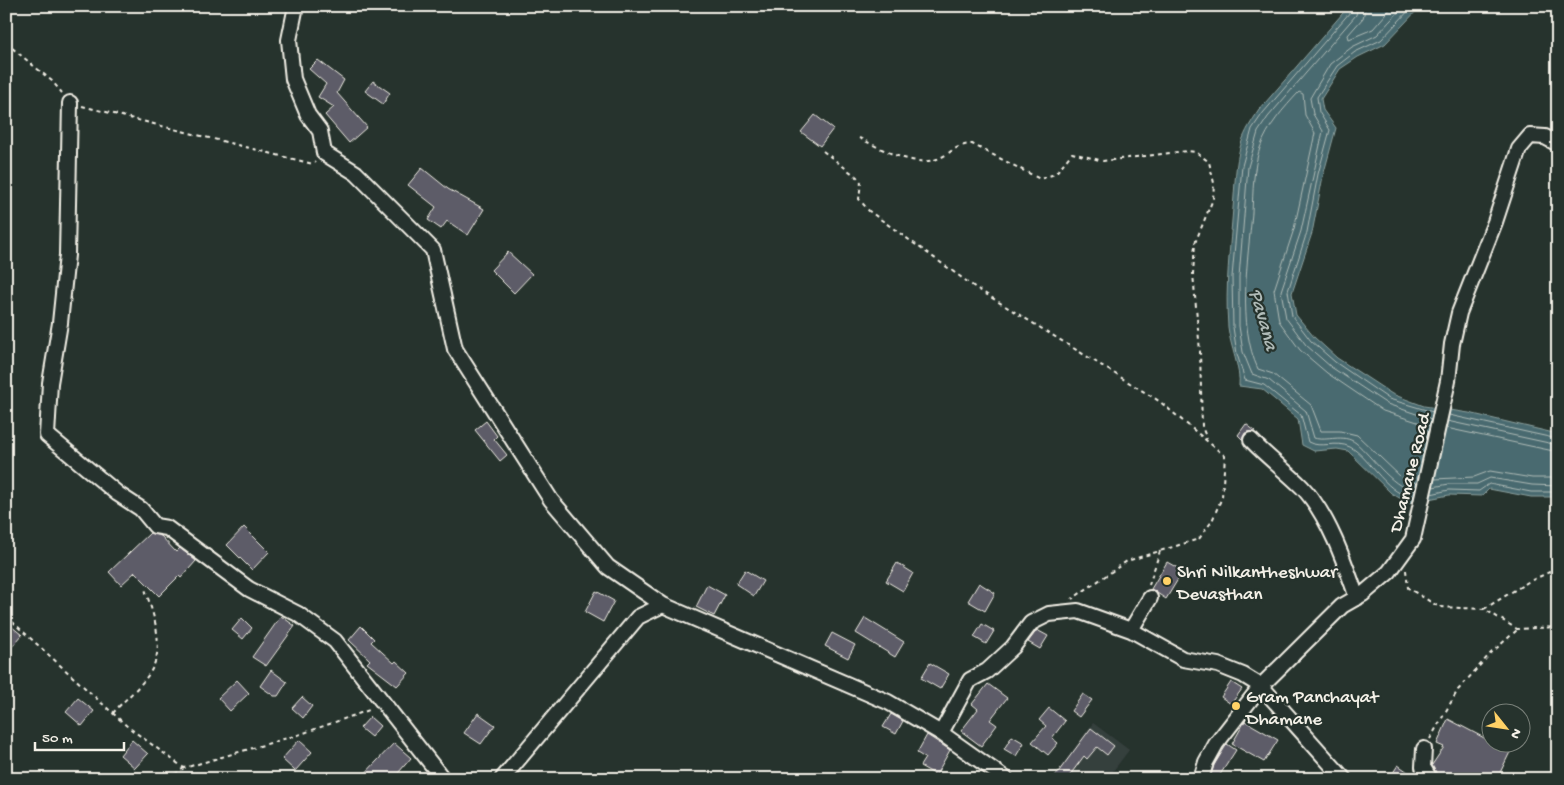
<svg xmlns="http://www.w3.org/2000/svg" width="1564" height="785" font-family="'Gochi Hand',sans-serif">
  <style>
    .built { fill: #363f3e }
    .water { fill: #496b6f; stroke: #8da19f }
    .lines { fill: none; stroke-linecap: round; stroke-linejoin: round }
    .shore { stroke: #b0bbb8; stroke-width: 1 }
    .building { fill: #5d5b67; stroke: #f4f1e8 }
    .minor-casing { stroke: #f4f1e8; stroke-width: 18 }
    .path { stroke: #f4f1e8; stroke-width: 2; stroke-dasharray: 4 4; stroke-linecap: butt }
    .minor { stroke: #26332d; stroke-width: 14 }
    .poi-dot { fill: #ffd166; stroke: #26332d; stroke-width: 2 }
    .labels { text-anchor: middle; stroke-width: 4.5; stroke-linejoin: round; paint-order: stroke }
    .street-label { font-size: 19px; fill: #f4f1e8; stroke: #26332d }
    .poi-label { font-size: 19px; fill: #f4f1e8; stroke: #26332d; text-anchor: start }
    .water-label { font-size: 20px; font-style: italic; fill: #b0bbb8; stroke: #26332d }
  </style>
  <rect width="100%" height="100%" fill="#26332d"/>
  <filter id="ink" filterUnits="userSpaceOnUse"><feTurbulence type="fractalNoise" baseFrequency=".02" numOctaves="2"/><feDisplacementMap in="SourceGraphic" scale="10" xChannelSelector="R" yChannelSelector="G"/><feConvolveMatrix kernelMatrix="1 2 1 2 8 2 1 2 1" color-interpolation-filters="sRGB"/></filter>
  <g filter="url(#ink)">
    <!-- built -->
    <path class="built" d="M1093 723 1129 750 1107 779H1052Z"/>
    <!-- water -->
    <path class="water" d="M1349 6H1421L1385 44 1358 57 1340 69 1321 99 1323 110 1336 128 1323 176 1312 233 1292 293 1296 315 1314 337 1337 358 1392 394 1424 406 1469 413 1558 434V497H1531L1489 489 1482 496 1449 495 1408 503 1391 493 1348 451 1337 449 1314 451 1302 445 1298 419 1262 389 1239 386C1241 369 1230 346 1228 327 1225 287 1230 248 1233 208 1235 187 1235 164 1241 144 1245 131 1252 121 1259 110Z"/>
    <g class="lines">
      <!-- shore -->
      <path class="shore" d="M1352 6 1351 11 1263 113 1252 129 1242 166 1232 277 1233 327 1237 354 1245 380 1264 385 1301 415 1308 442C1321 449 1336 440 1350 447 1369 456 1390 500 1414 496
        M1358 6 1356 15 1268 117 1258 132 1248 167 1239 277V326L1243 352 1252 374 1269 380 1306 411 1314 438C1327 442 1343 433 1356 443 1371 455 1396 493 1416 490
        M1366 6 1363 18 1348 35 1349 39 1373 29 1393 6
        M1404 6 1377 35 1352 47 1330 64 1310 98 1313 114 1323 131 1301 231 1281 291 1286 318 1306 345 1331 367 1387 404 1431 419
        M1413 6 1381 40 1355 52 1337 66 1317 97 1319 112 1330 130 1318 174 1307 232 1288 291 1292 316 1311 341 1335 362 1389 399 1433 412
        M1449 415 1558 439
        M1447 421 1558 445
        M1446 428 1558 452
        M1435 479 1474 477 1490 471 1532 478H1558
        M1417 482 1411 483 1402 478 1357 435 1340 431H1321L1311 405 1273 374 1258 369C1237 324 1248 260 1252 213 1253 192 1253 168 1260 148 1267 127 1284 108 1299 92L1303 94 1305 115 1315 133 1294 229 1274 290 1279 321 1300 350 1327 373 1383 411 1430 426
        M1433 487 1449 484H1477L1490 478 1532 485 1558 486
        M1431 494 1449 490 1479 491 1489 484 1531 492H1558"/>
    </g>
    <!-- building -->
    <path class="building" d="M318 60 344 80 337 93 367 127 349 143 325 115 334 107 318 97 326 84 309 69Z
      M373 81 390 93 383 104 365 91Z
      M815 115 833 129 820 146 801 132Z
      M422 168 448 189 484 209 468 235 447 221 441 229 428 220 436 207 408 185Z
      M508 252 532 274 514 293 491 270Z
      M486 421 497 436 494 439 507 455 500 461 475 430Z
      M1246 424 1255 431 1245 433 1242 439 1238 435Z
      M244 527 269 552 252 570 227 545Z
      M150 533 161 536 176 552 180 548 196 561 181 578 179 576 159 596 135 572 121 585 109 572Z
      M1167 562 1183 571 1166 599 1151 589Z
      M897 563 913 573 903 591 886 581Z
      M745 570 763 581 754 596 736 584Z
      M979 583 995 593 985 611 968 601Z
      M707 585 725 595 714 616 696 607Z
      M596 591 614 601 603 622 585 612Z
      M281 616 295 626 266 666 252 657Z
      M242 618 252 628 243 639 232 630Z
      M865 618 904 642 895 657 856 633Z
      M6 622 22 635 6 654Z
      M982 624 994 631 986 644 974 637Z
      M361 626 374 639 371 642 394 663 396 661 409 673 397 686 367 663 370 660 349 640Z
      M1037 630 1048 636 1040 649 1028 642Z
      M832 633 855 645 848 658 825 646Z
      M930 663 949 674 940 689 921 678Z
      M271 670 287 682 278 696H274L260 686Z
      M237 680 249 693 230 711 218 698Z
      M1231 682 1242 689 1231 704 1221 697Z
      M988 684 1007 698 990 720 997 725 981 746 961 731 978 709 972 704Z
      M1083 694 1092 700 1079 717 1071 711Z
      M302 697 312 706 303 718 292 708Z
      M78 698 94 711 82 726 66 712Z
      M1049 708 1065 721 1052 738 1058 743 1048 755 1032 742 1046 726 1039 720Z
      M478 713 495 725 481 744 464 733Z
      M891 714 903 721 896 734 883 727Z
      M370 717 380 726 371 737 360 728Z
      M1448 719 1492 742 1511 750 1497 779H1439L1432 765 1444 747 1437 744Z
      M1245 721 1278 740 1264 762 1232 744Z
      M1091 728 1114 746 1107 755 1097 747 1087 759 1084 756 1067 779H1053Z
      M927 735 950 750 936 775 920 766 925 758 917 753Z
      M1012 736 1024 743 1016 756 1004 749Z
      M132 740 148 754 135 768 120 755Z
      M299 740 312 752 295 771 282 759Z
      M394 743 411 758 393 779H360Z
      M1227 744 1236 750 1218 778 1211 775 1214 765Z
      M1398 765 1418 779H1389Z"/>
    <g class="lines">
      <defs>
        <path id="minor" d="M296 6 289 40 293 79 308 115 320 131 324 153 356 173 433 250 455 349 551 500 608 567 663 605 888 702 941 733 1006 779
          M70 103 67 255 60 323 50 383 47 435 118 494 141 509 155 526 167 528 249 589 298 614 335 641 443 779
          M1251 440C1267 457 1286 471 1302 487 1328 514 1345 563 1357 598
          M1131 630 1150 598
          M941 733 970 680 987 671 1013 647 1031 623 1049 614 1078 611 1131 630 1183 659 1218 665 1243 675 1261 686 1344 779
          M1424 749 1423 767 1430 779
          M502 779 638 617 663 605
          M1201 779 1206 762 1216 744 1261 686 1342 606 1363 594 1389 572 1413 539 1448 381 1452 344 1459 313 1495 222 1519 149 1530 136 1545 137 1558 144"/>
      </defs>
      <!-- minor casing -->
      <use href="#minor" class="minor-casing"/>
      <!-- path -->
      <path class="path" d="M6 43 52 81 62 93
        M82 106 313 164 315 162
        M859 138C881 148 912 168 937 159 951 154 954 145 972 144L1040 179 1055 174 1072 153 1103 161 1187 151 1196 152 1209 162 1214 183 1213 199 1195 243 1193 274 1200 351 1202 427 1207 439
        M823 151 857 177 861 182 859 199 869 211 976 288 1159 401 1225 456 1222 497 1212 521 1199 539 1127 561 1072 599
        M1406 570 1408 588 1439 607 1484 609 1517 629 1555 627
        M1149 585 1160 551
        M1484 609 1528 582 1558 568
        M6 616 128 727 184 768 301 734 372 709
        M113 713C124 700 145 683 152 669 165 644 153 614 145 589
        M1430 739 1458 690 1490 654 1517 630
        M168 779 184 768"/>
      <!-- minor -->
      <use href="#minor" class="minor"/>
    </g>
  </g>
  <!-- markers -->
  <g class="poi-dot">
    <circle cx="1167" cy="581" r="5"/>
    <circle cx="1236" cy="706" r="5"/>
  </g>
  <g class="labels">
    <!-- street labels -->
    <g class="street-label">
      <text transform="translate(1408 472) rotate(-76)" y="7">Dhamane Road</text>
    </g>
    <!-- poi labels -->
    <g class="poi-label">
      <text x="1177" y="577">Shri Nilkantheshwar<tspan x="1177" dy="22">Devasthan</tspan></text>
      <text x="1246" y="702">Gram Panchayat<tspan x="1246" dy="22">Dhamane</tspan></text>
    </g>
    <!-- water labels -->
    <g class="water-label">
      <text transform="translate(1265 319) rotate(74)" y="7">Pavana</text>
    </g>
  </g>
  <!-- margin -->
  <rect width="1564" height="785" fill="none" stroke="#26332d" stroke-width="25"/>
  <rect x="12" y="12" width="1539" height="760" fill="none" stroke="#f4f1e8" stroke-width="2" filter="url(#ink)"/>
  <!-- north arrow -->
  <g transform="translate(1506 728) rotate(120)"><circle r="24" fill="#26332d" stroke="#787f78"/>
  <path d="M0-4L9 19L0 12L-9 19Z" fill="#ffd166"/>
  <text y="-8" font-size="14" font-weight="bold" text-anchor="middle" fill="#f4f1e8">N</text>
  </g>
  <!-- scale -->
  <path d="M35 742v8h89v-8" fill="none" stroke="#f4f1e8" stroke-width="2.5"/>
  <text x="42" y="742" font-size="15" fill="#f4f1e8" stroke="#26332d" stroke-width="4" paint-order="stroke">50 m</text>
</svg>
